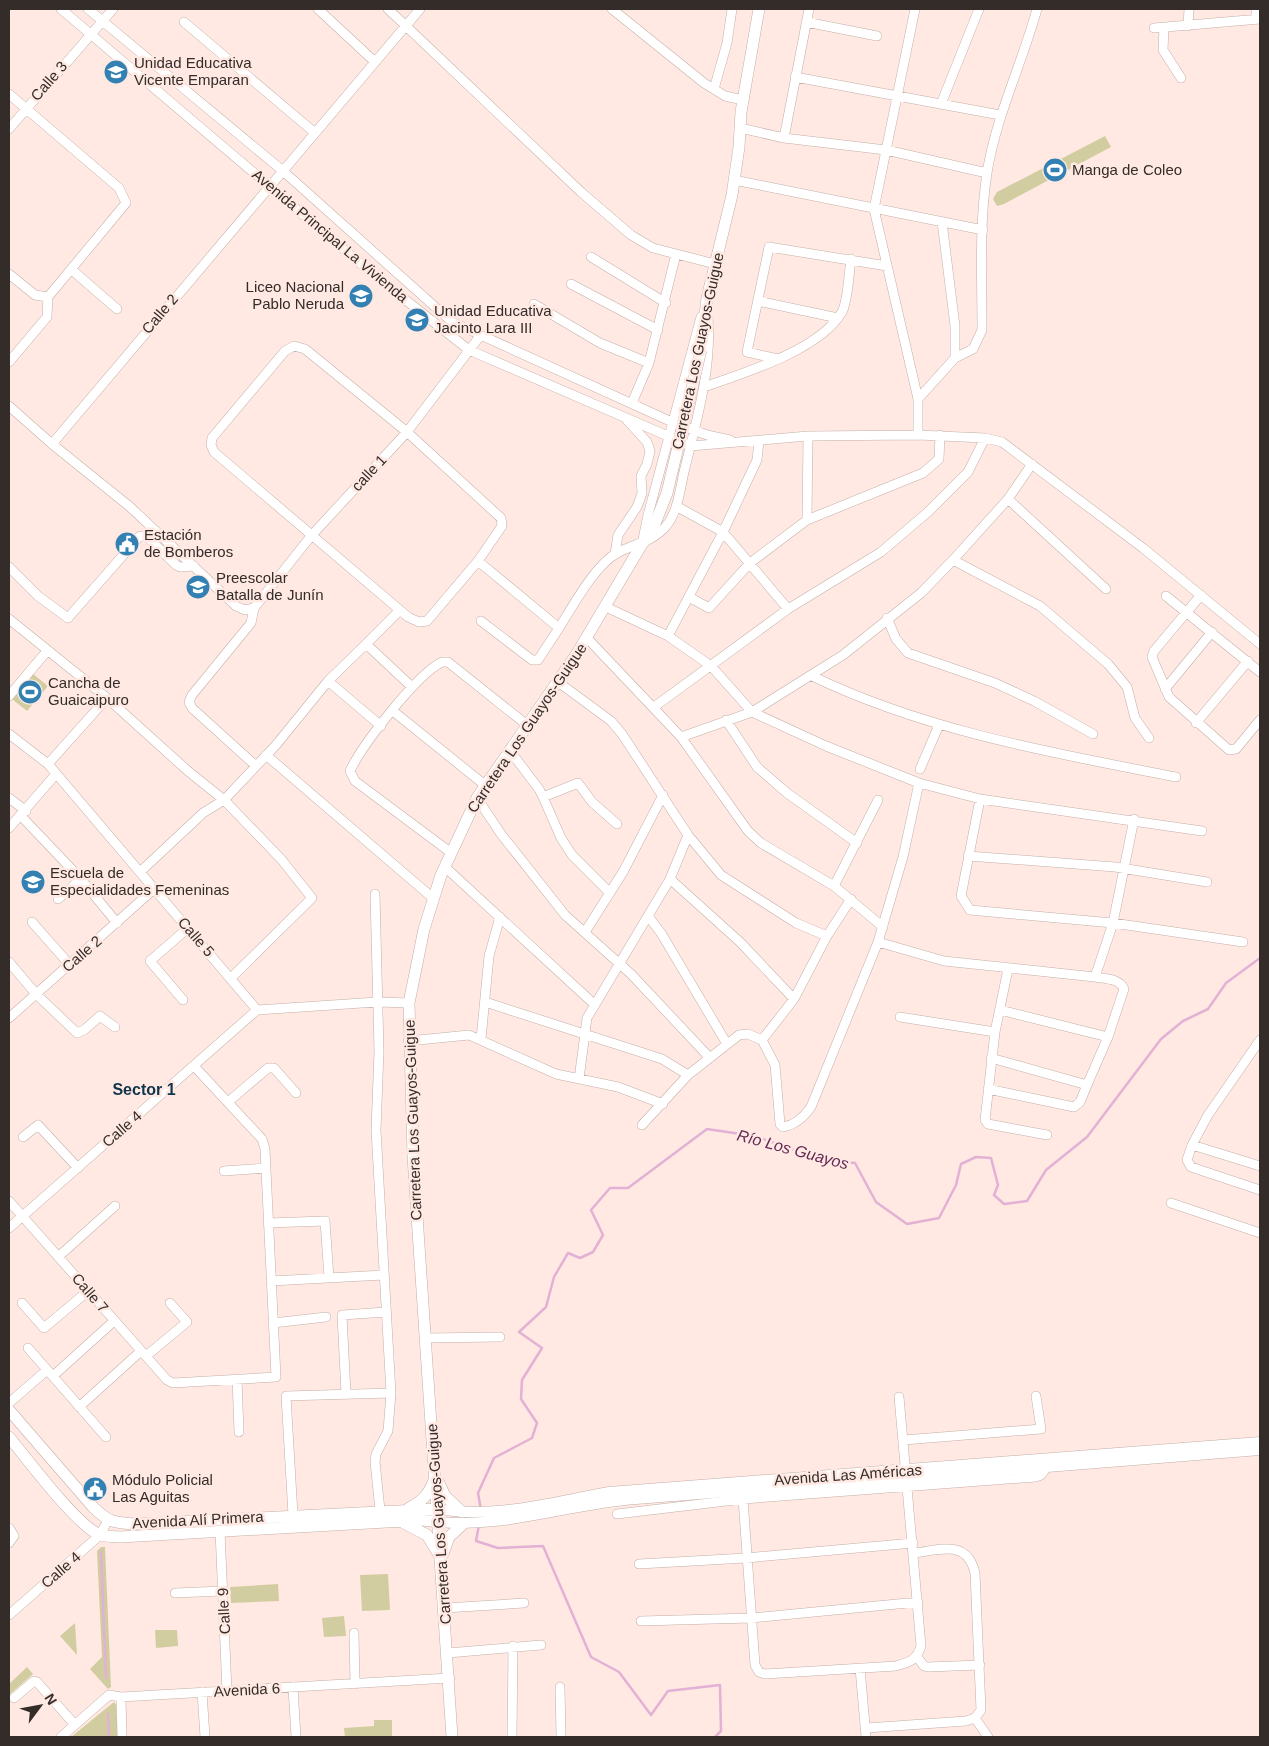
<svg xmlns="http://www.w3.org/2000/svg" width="1269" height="1746" font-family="Arial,sans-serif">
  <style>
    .green { fill: #d2cda0 }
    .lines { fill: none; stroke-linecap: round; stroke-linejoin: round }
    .stream { stroke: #e2b1d5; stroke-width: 2.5 }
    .minor-casing { stroke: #c3afa8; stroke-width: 10 }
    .tertiary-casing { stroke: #c3afa8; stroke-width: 11 }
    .secondary-casing { stroke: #c3afa8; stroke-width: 12 }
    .minor { stroke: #fff; stroke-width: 9 }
    .tertiary { stroke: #fff; stroke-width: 10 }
    .secondary { stroke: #fff; stroke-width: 11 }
    .secondary-bridge-casing { stroke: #c3afa8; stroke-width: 12; stroke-linecap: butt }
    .secondary-bridge { stroke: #fff; stroke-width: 11 }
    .labels { text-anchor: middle; stroke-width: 5; stroke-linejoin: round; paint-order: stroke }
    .poi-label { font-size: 15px; fill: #332c29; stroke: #ffe9e2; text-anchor: start }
    .street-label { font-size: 15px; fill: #332c29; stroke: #ffe9e2 }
    .neighbourhood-label { font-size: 16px; font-weight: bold; fill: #0f344c; stroke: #ffe9e2 }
    .water-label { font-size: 16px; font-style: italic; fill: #622856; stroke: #ffe9e2 }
  </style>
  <rect width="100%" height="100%" fill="#ffe9e2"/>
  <!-- green -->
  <path class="green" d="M1105 136 1111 147 1004 204 997 206 993 199 997 192Z
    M33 674 48 686 27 711 12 699Z
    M101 1547H105L111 1687 108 1689 90 1669 102 1657 97 1551Z
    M388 1574 390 1610 362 1611 360 1575Z
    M278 1584 279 1601 231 1603 230 1587Z
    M344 1616 346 1636 324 1637 322 1618Z
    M75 1623 77 1655 60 1636Z
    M155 1630H177L178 1646 156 1648Z
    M27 1667 33 1674 9 1695V1684Z
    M114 1702 116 1705 118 1737H71Z
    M374 1720H392V1737H345L344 1728 374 1726Z"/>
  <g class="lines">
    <!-- stream -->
    <path class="stream" d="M481 1510 478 1493 494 1458 532 1438 537 1423 521 1399 522 1380 542 1348 519 1332 546 1307 554 1277 568 1253 580 1258 593 1252 603 1235 591 1210 610 1188H628L707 1129 754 1136 827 1161 855 1163 876 1202 907 1224 939 1218 956 1185 961 1164 976 1157 991 1158 998 1185 994 1195 1004 1204 1027 1201 1046 1170 1087 1137 1161 1039 1183 1021 1208 1009 1226 983 1260 958
      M479 1525 476 1541 498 1548 543 1546 591 1657 619 1672 651 1715 668 1691 720 1685 721 1731 715 1737
      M101 1552 106 1678
      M108 1714 109 1737"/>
    <defs>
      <path id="minor" d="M61 9 374 275 469 350 691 446 808 436 918 435 985 438 1002 442 1143 548 1260 644
        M88 9 283 171 452 322 672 422 707 435 730 440
        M318 9 375 62
        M388 9 581 192 631 235 653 248 715 264
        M612 9 704 83 725 96 743 100
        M809 9 784 138 886 150 987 173
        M915 9 874 209 918 399V435
        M1256 9V19
        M184 22 315 133
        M806 22 877 36
        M1188 26 1189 9
        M1154 28 1260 19
        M1164 28 1163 50 1181 78
        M795 77 1000 115
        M714 89 727 43 732 9
        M9 94 119 188 126 203 48 297 47 317 9 362
        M941 104 979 9
        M740 128 784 138
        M9 129 113 9
        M734 180 983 230
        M942 222 955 326V358
        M591 257 666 303
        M72 270 117 309
        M9 274 35 295 48 297
        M571 284 658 330
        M758 301 838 318
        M534 304 600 343 649 363
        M294 346 305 349 407 432 501 518 502 526 478 561 427 621 419 622 408 617 214 452 211 445 212 438 285 351Z
        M778 359 747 352 769 247 887 266
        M704 387C744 373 820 350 842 312 848 301 849 272 851 259
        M918 399 955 358 973 349 982 330C982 278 979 225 987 173 996 116 1022 64 1037 9
        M632 403 649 363 676 254
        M9 406 52 444 129 506 236 606 245 610 254 608
        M52 444 420 9
        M1008 499 1106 589
        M676 506 723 532 788 609
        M807 520 808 436
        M642 544 648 515 701 317
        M615 554 618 535 637 507 642 493 641 476 647 464 650 451 647 442 626 419
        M953 560 1040 606 1108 664 1127 687 1135 718 1149 738
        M478 561 559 628C573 606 595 565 617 553 633 544 653 542 666 526 678 512 680 489 684 472 696 422 712 370 708 318
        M9 567 38 596 68 618 140 536H146L176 565 180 567 194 566
        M1201 595 1154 651 1152 657 1169 697 1229 750 1236 749 1260 720
        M1166 596 1260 672
        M689 597 709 608 750 563 807 520 923 473 939 459 940 435
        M606 607 668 636 711 666 752 712 826 746 919 783 980 799 1202 831
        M887 618 896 639 908 653 995 683 1034 701 1093 734
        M9 619 107 698 188 771 224 800 281 859 312 898 231 978
        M481 621 532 660H538L559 628
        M668 636 723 532 757 460 759 441
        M587 638 681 737 748 831 761 843 834 886 883 927
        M366 644 400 610
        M812 676C926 731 1053 753 1176 777
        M328 681 381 726
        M558 682 611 721 622 734 688 835 721 875 796 923 827 936
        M1165 689 1212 632
        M9 696 47 651
        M654 707 788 609 881 552 928 512 968 472 985 438
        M393 711 486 786
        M726 720 757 767 787 793 857 843
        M1196 723 1248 661
        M9 734 48 764 257 1010
        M681 737 752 712 843 655 921 593 953 560 1008 499 1032 464
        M510 751 539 789 543 797 578 783 592 802 617 824
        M266 755 434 899
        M48 764 107 698
        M256 766 192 708 189 702 192 695 251 623 254 608 311 536 407 432 480 336
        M920 769 939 725
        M543 797 561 838 572 855 610 893
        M9 798 26 811
        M477 798 501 834 565 915 631 974 710 1058
        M980 799 961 896 970 910 1113 923 1243 942
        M21 816 81 879 117 923
        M9 828 56 774
        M450 852 355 781 350 771C362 745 417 674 442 662H448L527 725
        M968 856 1115 867 1207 882
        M445 867 594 1004
        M140 872 203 813 224 800 276 745 328 681 366 644 412 687
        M670 879 740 942 794 999
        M834 886 878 800
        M375 894 379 1051 376 1130 391 1393 388 1431 376 1454 375 1462 380 1510
        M58 899 81 879
        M648 916 661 933 727 1044
        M32 922 69 964
        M585 932 623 872 663 795
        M878 942 944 961 1095 977C1105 979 1119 978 1124 989L1108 1037 1087 1085 991 1058
        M9 962 36 994 77 1033 84 1030 100 1016 115 1027
        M1008 969 995 1032 985 1120 988 1124 1047 1135
        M1095 977 1113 923 1134 819
        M183 1000 150 961 188 928
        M485 1002 662 1059 688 1075
        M257 1010 377 1002 409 1003
        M1000 1010 1108 1037
        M900 1017 995 1032
        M9 1018 154 889
        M481 1039 489 956 500 917
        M762 1040 775 1065 780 1124 783 1127C795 1125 804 1117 811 1107L878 942 903 857 919 783
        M1260 1040 1208 1115 1192 1145 1260 1166
        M408 1041 469 1035 556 1074 618 1087 663 1104
        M579 1079 587 1018 670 879 688 835
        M988 1089 1074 1107 1080 1102 1087 1085
        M228 1102 268 1068H274L296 1093
        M642 1125 688 1075 739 1035 748 1034 762 1040 794 999 827 936 851 899
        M23 1137 38 1125 78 1168
        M1192 1145 1187 1160 1191 1167 1260 1190
        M224 1171 266 1168
        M9 1201 167 1380 173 1383 276 1377 265 1149 262 1139 194 1066
        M1171 1203 1260 1233
        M268 1223 325 1221 329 1278
        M9 1228 257 1010
        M58 1257 115 1206
        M271 1281 384 1275
        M22 1303 44 1328 88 1291
        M273 1323 326 1317
        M426 1338 500 1337
        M28 1348 106 1437
        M146 1356 187 1322 170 1303
        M53 1376 114 1321
        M237 1379 239 1432
        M346 1394 342 1315 386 1312
        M9 1403 47 1370
        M79 1407 141 1351
        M904 1440 1041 1429 1036 1396
        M743 1499 755 1665 759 1672 765 1674 896 1666C910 1662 916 1661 921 1646L899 1397
        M617 1514 743 1499 1036 1477 1041 1475 1047 1467
        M293 1515 286 1396 391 1393
        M9 1528 14 1536 9 1543
        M220 1531 227 1691
        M639 1564 746 1558 913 1543
        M175 1593 223 1591
        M445 1608 524 1603
        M9 1615 100 1535 108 1520
        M641 1621 751 1618 918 1602
        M354 1633 355 1684
        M448 1653 541 1645
        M917 1657 924 1666 928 1667 980 1665
        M860 1668 866 1737
        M293 1687 296 1737
        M560 1687 561 1737
        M202 1692 205 1737
        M121 1697 122 1737
        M14 1698 34 1681 37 1682 75 1725
        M975 1718 988 1737
        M866 1728 966 1721 975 1718 981 1710 975 1573C967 1539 941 1550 914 1553
        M61 1737 109 1695 121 1697 450 1678
        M512 1737 513 1646"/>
      <path id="tertiary" d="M438 1509C496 1519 552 1502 609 1492L1260 1442
        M439 1522C506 1528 569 1504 636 1499 844 1484 1052 1466 1260 1450"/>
      <path id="secondary" d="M701 350 707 298 732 195 739 147 741 112 759 9
        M9 1410 93 1507C109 1523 115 1523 137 1524L438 1509
        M9 1437C28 1460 74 1522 98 1534 104 1537 113 1536 120 1537L422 1520 439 1522
        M439 1483 445 1496 462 1512
        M409 1508C422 1502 429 1494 434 1480
        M404 1523 427 1535 439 1555
        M443 1554 449 1537 463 1524
        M452 1737 413 1156 409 1003 424 929 441 875 477 798 576 655 642 544 651 534 667 493"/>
    </defs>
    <!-- minor casing -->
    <use href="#minor" class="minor-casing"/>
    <!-- tertiary casing -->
    <use href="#tertiary" class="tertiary-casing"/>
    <!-- secondary casing -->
    <use href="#secondary" class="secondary-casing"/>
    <!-- minor -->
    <use href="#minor" class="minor"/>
    <!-- tertiary -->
    <use href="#tertiary" class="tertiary"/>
    <!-- secondary -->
    <use href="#secondary" class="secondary"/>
    <defs>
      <path id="secondary-bridge" d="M667 493 701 350"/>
    </defs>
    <!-- secondary-bridge casing -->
    <use href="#secondary-bridge" class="secondary-bridge-casing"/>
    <!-- secondary-bridge -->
    <use href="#secondary-bridge" class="secondary-bridge"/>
  </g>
  <!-- icons -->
  <defs>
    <symbol id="school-disc" viewBox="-11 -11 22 22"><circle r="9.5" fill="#3380b2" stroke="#ffe9e2"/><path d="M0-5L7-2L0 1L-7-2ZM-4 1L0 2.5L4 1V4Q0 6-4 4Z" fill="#fff"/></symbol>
    <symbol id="stadium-disc" viewBox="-11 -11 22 22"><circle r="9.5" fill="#3380b2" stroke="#ffe9e2"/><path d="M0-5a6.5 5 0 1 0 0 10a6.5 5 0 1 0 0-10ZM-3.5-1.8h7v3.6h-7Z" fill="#fff"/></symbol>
    <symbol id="civic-disc" viewBox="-11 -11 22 22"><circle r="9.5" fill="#3380b2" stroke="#ffe9e2"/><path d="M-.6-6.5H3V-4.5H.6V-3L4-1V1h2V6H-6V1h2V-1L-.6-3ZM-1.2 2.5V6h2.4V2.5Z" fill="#fff"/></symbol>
  </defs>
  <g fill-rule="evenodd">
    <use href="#school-disc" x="102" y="58" width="28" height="28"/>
    <use href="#stadium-disc" x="1041" y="156" width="28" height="28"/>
    <use href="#school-disc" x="347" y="282" width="28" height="28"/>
    <use href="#school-disc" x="403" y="306" width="28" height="28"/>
    <use href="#civic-disc" x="113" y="530" width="28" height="28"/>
    <use href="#school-disc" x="184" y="573" width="28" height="28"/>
    <use href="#stadium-disc" x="16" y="678" width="28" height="28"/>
    <use href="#school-disc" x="19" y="868" width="28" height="28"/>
    <use href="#civic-disc" x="81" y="1475" width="28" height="28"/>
  </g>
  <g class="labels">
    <!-- poi labels -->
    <g class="poi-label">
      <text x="134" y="68">Unidad Educativa<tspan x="134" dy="17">Vicente Emparan</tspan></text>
      <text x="1072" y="175">Manga de Coleo</text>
      <text x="344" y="292" text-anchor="end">Liceo Nacional<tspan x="344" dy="17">Pablo Neruda</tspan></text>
      <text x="434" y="316">Unidad Educativa<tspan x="434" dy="17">Jacinto Lara III</tspan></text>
      <text x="144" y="540">Estación<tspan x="144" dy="17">de Bomberos</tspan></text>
      <text x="216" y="583">Preescolar<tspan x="216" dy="17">Batalla de Junín</tspan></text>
      <text x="48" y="688">Cancha de<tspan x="48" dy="17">Guaicaipuro</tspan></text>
      <text x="50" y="878">Escuela de<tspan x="50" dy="17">Especialidades Femeninas</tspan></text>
      <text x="112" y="1485">Módulo Policial<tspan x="112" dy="17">Las Aguitas</tspan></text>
    </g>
    <!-- street labels -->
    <g class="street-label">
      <text transform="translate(49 81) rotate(-49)" y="5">Calle 3</text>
      <text transform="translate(330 236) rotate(40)" y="5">Avenida Principal La Vivienda</text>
      <text transform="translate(160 314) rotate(-50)" y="5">Calle 2</text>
      <text transform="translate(698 351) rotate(-78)" y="5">Carretera Los Guayos-Guigue</text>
      <text transform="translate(369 473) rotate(-47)" y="5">calle 1</text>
      <text transform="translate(527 728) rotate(-56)" y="5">Carretera Los Guayos-Guigue</text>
      <text transform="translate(196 937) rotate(49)" y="5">Calle 5</text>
      <text transform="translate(82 954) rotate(-41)" y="5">Calle 2</text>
      <text transform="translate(413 1120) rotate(-92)" y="5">Carretera Los Guayos-Guigue</text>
      <text transform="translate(122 1129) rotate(-41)" y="5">Calle 4</text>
      <text transform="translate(90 1293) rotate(49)" y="5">Calle 7</text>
      <text transform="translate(848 1475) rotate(-4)" y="5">Avenida Las Américas</text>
      <text transform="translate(198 1520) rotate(-3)" y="5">Avenida Alí Primera</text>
      <text transform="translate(439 1524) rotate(-94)" y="5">Carretera Los Guayos-Guigue</text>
      <text transform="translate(61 1570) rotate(-41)" y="5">Calle 4</text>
      <text transform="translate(224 1611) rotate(-93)" y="5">Calle 9</text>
      <text transform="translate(247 1690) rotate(-3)" y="5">Avenida 6</text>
    </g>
    <!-- neighbourhood labels -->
    <g class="neighbourhood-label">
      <text x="144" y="1095">Sector 1</text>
    </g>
    <!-- water labels -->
    <g class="water-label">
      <text transform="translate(793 1149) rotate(15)" y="6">Río Los Guayos</text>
    </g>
  </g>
  <!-- border -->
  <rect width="1269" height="1746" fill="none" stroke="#332c29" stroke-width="20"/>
  <!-- north arrow -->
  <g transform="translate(40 1706) rotate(58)" stroke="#ffe9e2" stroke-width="4" paint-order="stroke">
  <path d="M0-4L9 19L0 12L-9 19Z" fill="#332c29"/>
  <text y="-8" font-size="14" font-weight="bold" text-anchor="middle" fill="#332c29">N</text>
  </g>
</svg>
